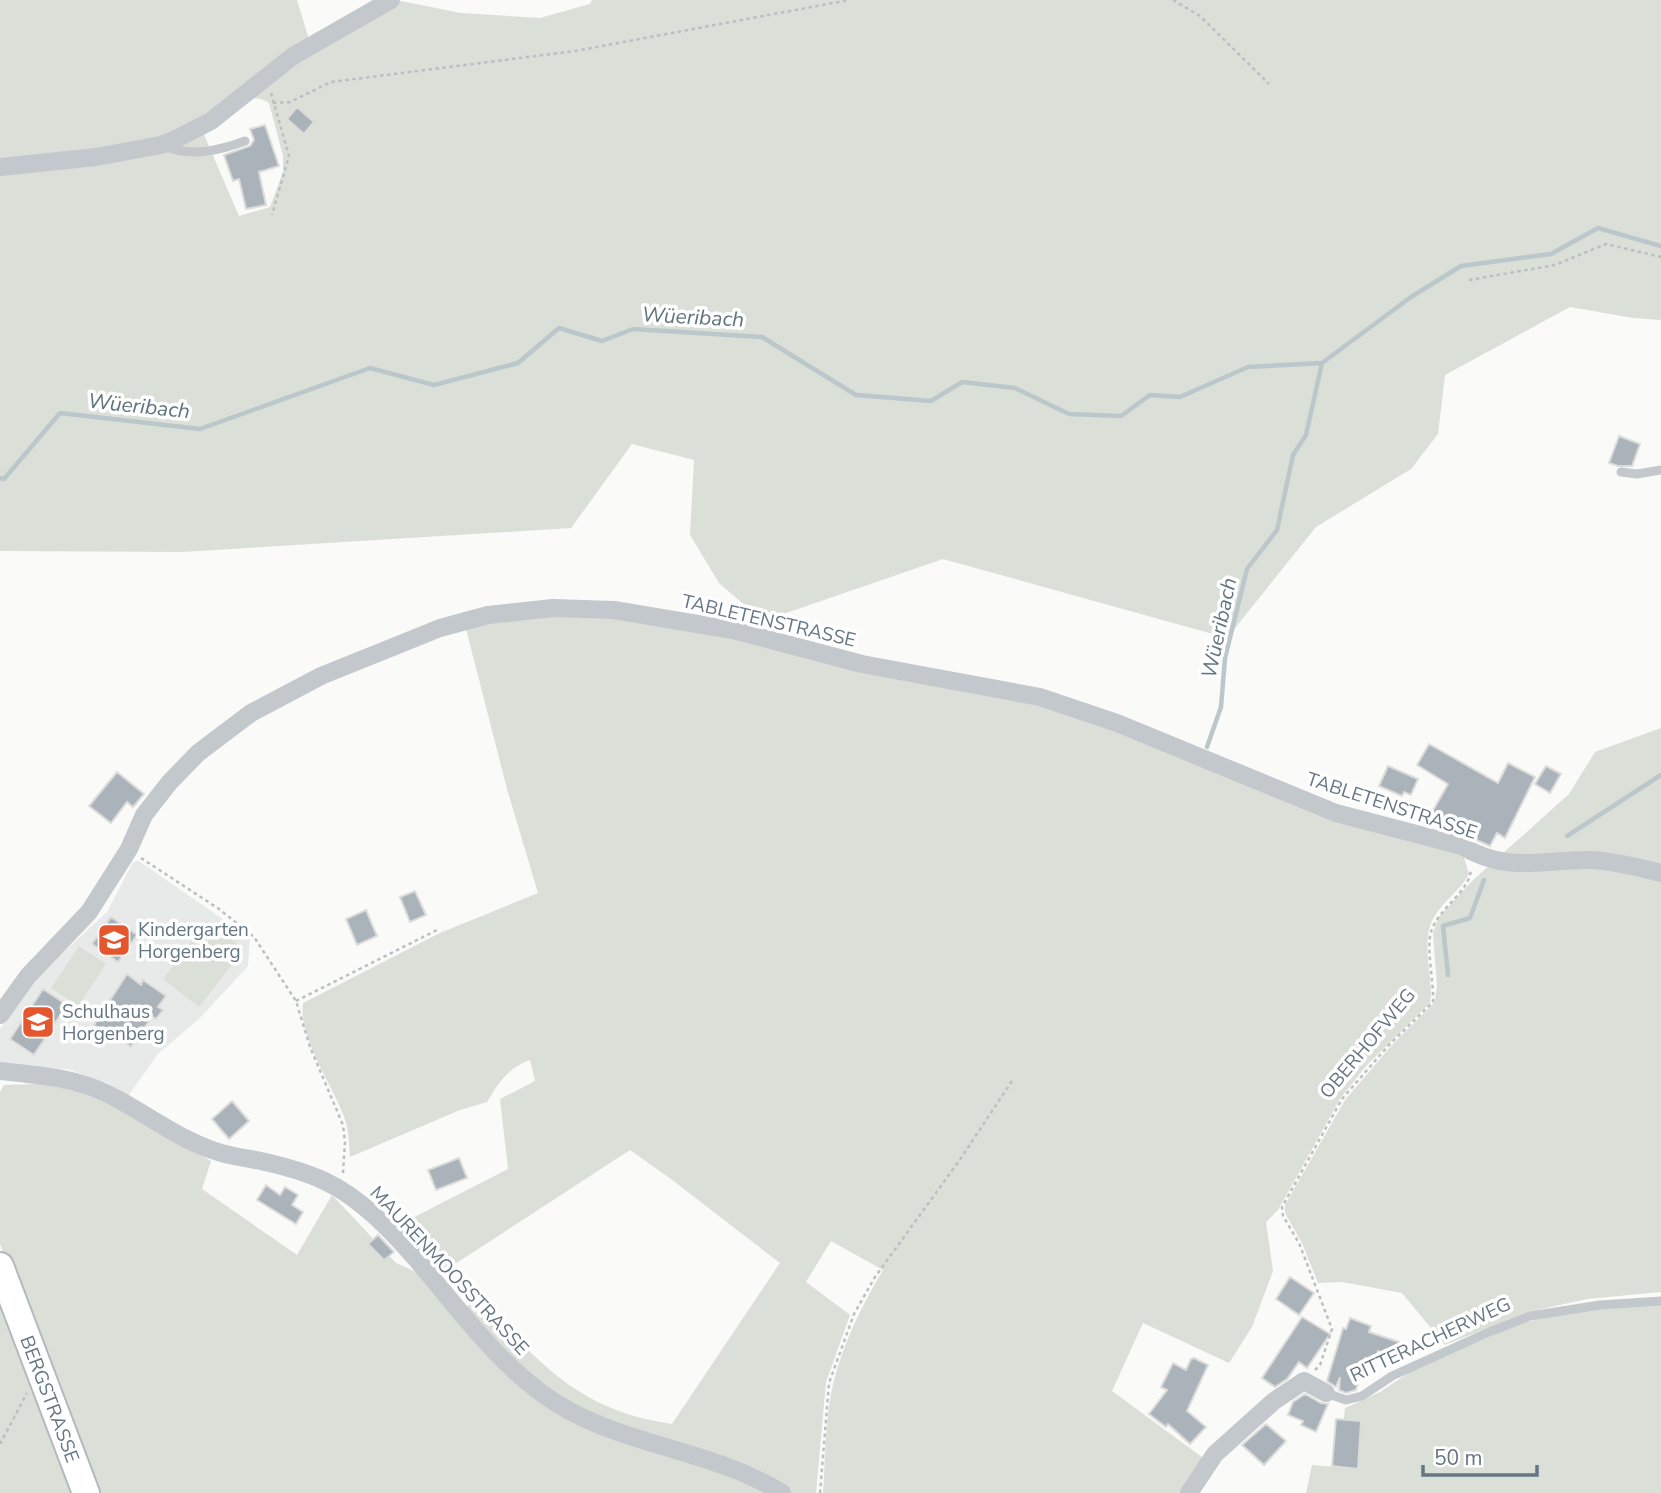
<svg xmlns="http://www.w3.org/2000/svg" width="1661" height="1493" font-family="'Nunito Sans',sans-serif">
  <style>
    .built { fill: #e8e9e9 }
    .green { fill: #dadfd7; fill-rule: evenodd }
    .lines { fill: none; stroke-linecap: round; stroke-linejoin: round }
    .stream { stroke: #bbc7cb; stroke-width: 4.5 }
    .building { fill: #aab3b9; stroke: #dcdcda; stroke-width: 2 }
    .secondary-casing { stroke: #b3babf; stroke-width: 30 }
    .path { stroke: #bbbfc2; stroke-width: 2.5; stroke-dasharray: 3.5 3.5; stroke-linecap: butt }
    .lane { stroke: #c3c8cc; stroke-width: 9 }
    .street { stroke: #c3c8cc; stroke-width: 18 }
    .secondary { stroke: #fff; stroke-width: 26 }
    .labels { text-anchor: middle; stroke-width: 7; stroke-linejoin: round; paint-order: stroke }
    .street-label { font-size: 19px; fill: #657683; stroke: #fff }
    .poi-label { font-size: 19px; fill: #657683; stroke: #fff; text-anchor: start }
    .water-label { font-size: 21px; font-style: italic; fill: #60757c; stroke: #fff }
  </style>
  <rect width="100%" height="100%" fill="#fafaf8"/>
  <!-- built -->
  <path class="built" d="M139 861 250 938 248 966 199 1019 158 1054 128 1096 108 1083 67 1069 0 1067V1029L42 972 107 912 133 862Z"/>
  <!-- green -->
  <path class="green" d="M0 0H297L313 53 401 1 461 13 540 18 590 4 592 0H1661V320L1633 318 1570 307 1445 375 1438 434 1411 469 1316 527 1227 638 943 559 763 621 719 583 690 535 694 460 632 444 571 528 182 552 0 551ZM251 98 261 99 269 103 283 156V172L270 207 239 216 202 130Z
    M522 614 627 615 1038 702 1463 854 1469 874C1460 891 1443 901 1434 917 1421 939 1431 970 1431 994L1430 1003 1366 1066 1340 1099 1278 1210 1266 1222 1273 1271 1252 1327 1229 1363 1143 1323 1112 1391 1206 1460 1184 1493H823C825 1464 825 1435 829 1406 836 1358 858 1312 883 1270L831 1241 806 1282 850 1315 826 1382 816 1493H790L601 1422 543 1389 463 1309 479 1298C540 1364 579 1411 672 1424L780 1263 671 1179 630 1150 435 1277 393 1228 508 1169 500 1099 535 1081 530 1060C509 1067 498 1083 487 1102L460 1110 350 1157C349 1142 349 1128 343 1114 331 1083 298 1036 303 1003L440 933 538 893 507 789 465 625Z
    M1661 728V1292L1587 1299 1528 1312 1445 1345 1402 1293 1342 1282 1318 1283 1302 1243 1285 1213V1205L1345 1100 1392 1045 1434 1003 1437 987 1433 933 1438 918 1471 882 1569 794 1595 752Z
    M207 921 244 949 199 1007 163 979Z
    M79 946 106 964 78 1006 51 988Z
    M68 1083 105 1100 211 1161 202 1189 297 1255 332 1195 396 1263 421 1274 551 1404 774 1493H93L0 1244V1092L4 1085Z
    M0 1288 77 1493H0Z
    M1661 1304V1493H1306L1312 1465 1358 1469 1361 1421 1344 1419 1345 1408 1380 1392 1410 1372 1513 1326 1538 1319 1585 1310Z"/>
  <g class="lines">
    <!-- stream -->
    <path class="stream" d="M0 478 4 479 60 413 200 429 370 368 434 385 518 363 559 328 602 341 633 329 762 337 856 395 931 401 962 382 1015 388 1069 414 1121 416 1150 395 1180 397 1248 367 1322 363 1411 297 1461 266 1551 254 1598 228 1661 246
      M1207 747 1221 707 1225 658 1247 569 1277 530 1293 455 1306 435 1322 363
      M1567 836 1661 775
      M1448 975 1443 926 1470 918 1484 880"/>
  </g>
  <!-- building -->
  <path class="building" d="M297 107 314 122 304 134 287 119Z
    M265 125 279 166 259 172 266 205 246 209 239 179 233 181 224 155 250 146 254 140 250 129Z
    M1619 436 1640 444 1632 466H1618L1609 463Z
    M1429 744 1498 783 1508 763 1535 777 1505 838 1497 833 1490 846 1465 835 1440 828 1427 821 1448 784 1417 765Z
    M1388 766 1418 779 1411 795 1404 792 1402 796 1379 786Z
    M1546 766 1561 774 1550 793 1535 784Z
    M117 772 144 794 133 807 127 802 111 823 89 806Z
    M415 891 426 915 410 922 400 897Z
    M366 910 377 936 357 945 346 919Z
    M111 917 137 935 118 962 92 944Z
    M127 974 141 985 143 980 166 996 158 1007 163 1010 156 1019 152 1017 131 1047 116 1036 114 1039 94 1025Z
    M43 989 67 1005 34 1055 10 1039Z
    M232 1101 249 1121 229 1139 212 1119Z
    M459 1158 467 1178 436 1190 428 1170Z
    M266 1185 280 1195 285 1187 298 1195 292 1205 303 1212 296 1224 257 1200Z
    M378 1235 394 1252 384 1260 368 1244Z
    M1290 1277 1314 1293 1299 1315 1276 1299Z
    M1302 1317 1330 1334 1307 1368 1299 1362 1287 1379 1275 1387 1262 1378Z
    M1350 1318 1371 1326 1369 1332 1399 1342 1394 1357 1378 1351 1375 1361 1365 1358 1356 1390 1346 1393 1339 1390 1340 1377 1336 1387 1327 1381 1343 1328 1346 1329Z
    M1194 1358 1208 1365 1187 1411 1206 1427 1190 1444 1168 1424 1166 1427 1149 1414 1167 1390 1161 1387 1173 1363 1186 1370 1191 1359Z
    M1305 1394 1321 1403 1328 1404 1316 1432 1301 1425 1303 1421 1288 1415 1293 1402Z
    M1336 1419 1361 1421 1358 1469 1332 1466Z
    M1266 1424 1286 1441 1264 1465 1242 1445Z"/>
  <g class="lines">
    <defs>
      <g id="secondary">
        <path id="s1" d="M0 1266 86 1493"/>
      </g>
    </defs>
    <!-- secondary casing -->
    <use href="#secondary" class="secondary-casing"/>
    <!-- path -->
    <path class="path" d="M1173 0 1200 16 1269 84
      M271 93 289 156 272 215
      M273 103 290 102 331 82 575 51 849 0
      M1469 280 1555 265 1606 244 1661 257
      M141 858 219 909 254 937 296 1001 310 1047 343 1125 345 1142 343 1173
      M296 1001 439 929
      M1315 1370 1320 1365 1332 1329 1299 1243 1283 1216 1282 1207 1342 1099 1388 1046 1433 1002C1434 982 1426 948 1431 932 1438 908 1470 892 1471 869
      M0 1444 27 1393
      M820 1493 829 1383 854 1314 875 1277 959 1161 1012 1081"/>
    <!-- lane -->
    <path class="lane" d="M163 146C191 157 218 151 245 141
      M1621 472 1637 474 1661 470
      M1326 1393 1346 1400 1362 1396 1392 1376 1489 1332 1530 1316 1600 1305 1661 1301"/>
    <!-- street -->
    <path class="street" d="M0 167 96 157 161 145 174 140 211 121 293 56 391 0
      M0 1015 28 976 89 912 129 849 144 815 169 783 198 753 251 713 321 676 440 628 488 615 553 608 614 610 733 630 862 664 1040 697 1117 723 1336 813 1462 846C1508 874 1541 859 1591 860 1614 861 1638 867 1661 873
      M0 1071C37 1075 74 1077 108 1094 144 1112 176 1138 215 1151 229 1156 246 1158 261 1161 310 1172 340 1183 377 1218 435 1272 476 1344 540 1392 611 1446 706 1446 782 1493
      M1189 1493 1215 1454 1274 1401 1304 1381 1326 1393"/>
    <!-- secondary -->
    <use href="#secondary" class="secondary"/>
  </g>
  <!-- icons -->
  <defs>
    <symbol id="school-square" viewBox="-11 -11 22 22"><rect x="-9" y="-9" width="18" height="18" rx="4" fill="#e4572e" stroke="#fff"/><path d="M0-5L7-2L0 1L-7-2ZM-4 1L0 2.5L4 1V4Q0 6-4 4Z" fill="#fff"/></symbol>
  </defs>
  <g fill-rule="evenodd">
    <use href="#school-square" x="95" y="921" width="38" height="38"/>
    <use href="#school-square" x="19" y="1003" width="38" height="38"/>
  </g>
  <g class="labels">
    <!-- street labels -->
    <g class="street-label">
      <text transform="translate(769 620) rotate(13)" y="7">TABLETENSTRASSE</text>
      <text transform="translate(1392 805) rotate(18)" y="7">TABLETENSTRASSE</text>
      <text transform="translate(1367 1043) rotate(-50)" y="7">OBERHOFWEG</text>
      <text transform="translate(450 1270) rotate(47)" y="7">MAURENMOOSSTRASSE</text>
      <text transform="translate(1430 1339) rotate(-25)" y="7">RITTERACHERWEG</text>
      <text dy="7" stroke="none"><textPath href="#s1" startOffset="142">BERGSTRASSE</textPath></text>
    </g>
    <!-- poi labels -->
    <g class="poi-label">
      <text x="138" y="936">Kindergarten<tspan x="138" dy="22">Horgenberg</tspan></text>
      <text x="62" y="1018">Schulhaus<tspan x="62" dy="22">Horgenberg</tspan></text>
    </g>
    <!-- water labels -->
    <g class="water-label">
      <text transform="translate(693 317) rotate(3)" y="7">Wüeribach</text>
      <text transform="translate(139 406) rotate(6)" y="7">Wüeribach</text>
      <text transform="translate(1219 628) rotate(-78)" y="7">Wüeribach</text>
    </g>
  </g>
  <!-- scale -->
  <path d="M1423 1465v10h114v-10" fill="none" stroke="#657683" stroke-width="3.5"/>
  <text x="1434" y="1465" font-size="21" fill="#657683" stroke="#ffffff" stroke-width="5" paint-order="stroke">50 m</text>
</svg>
